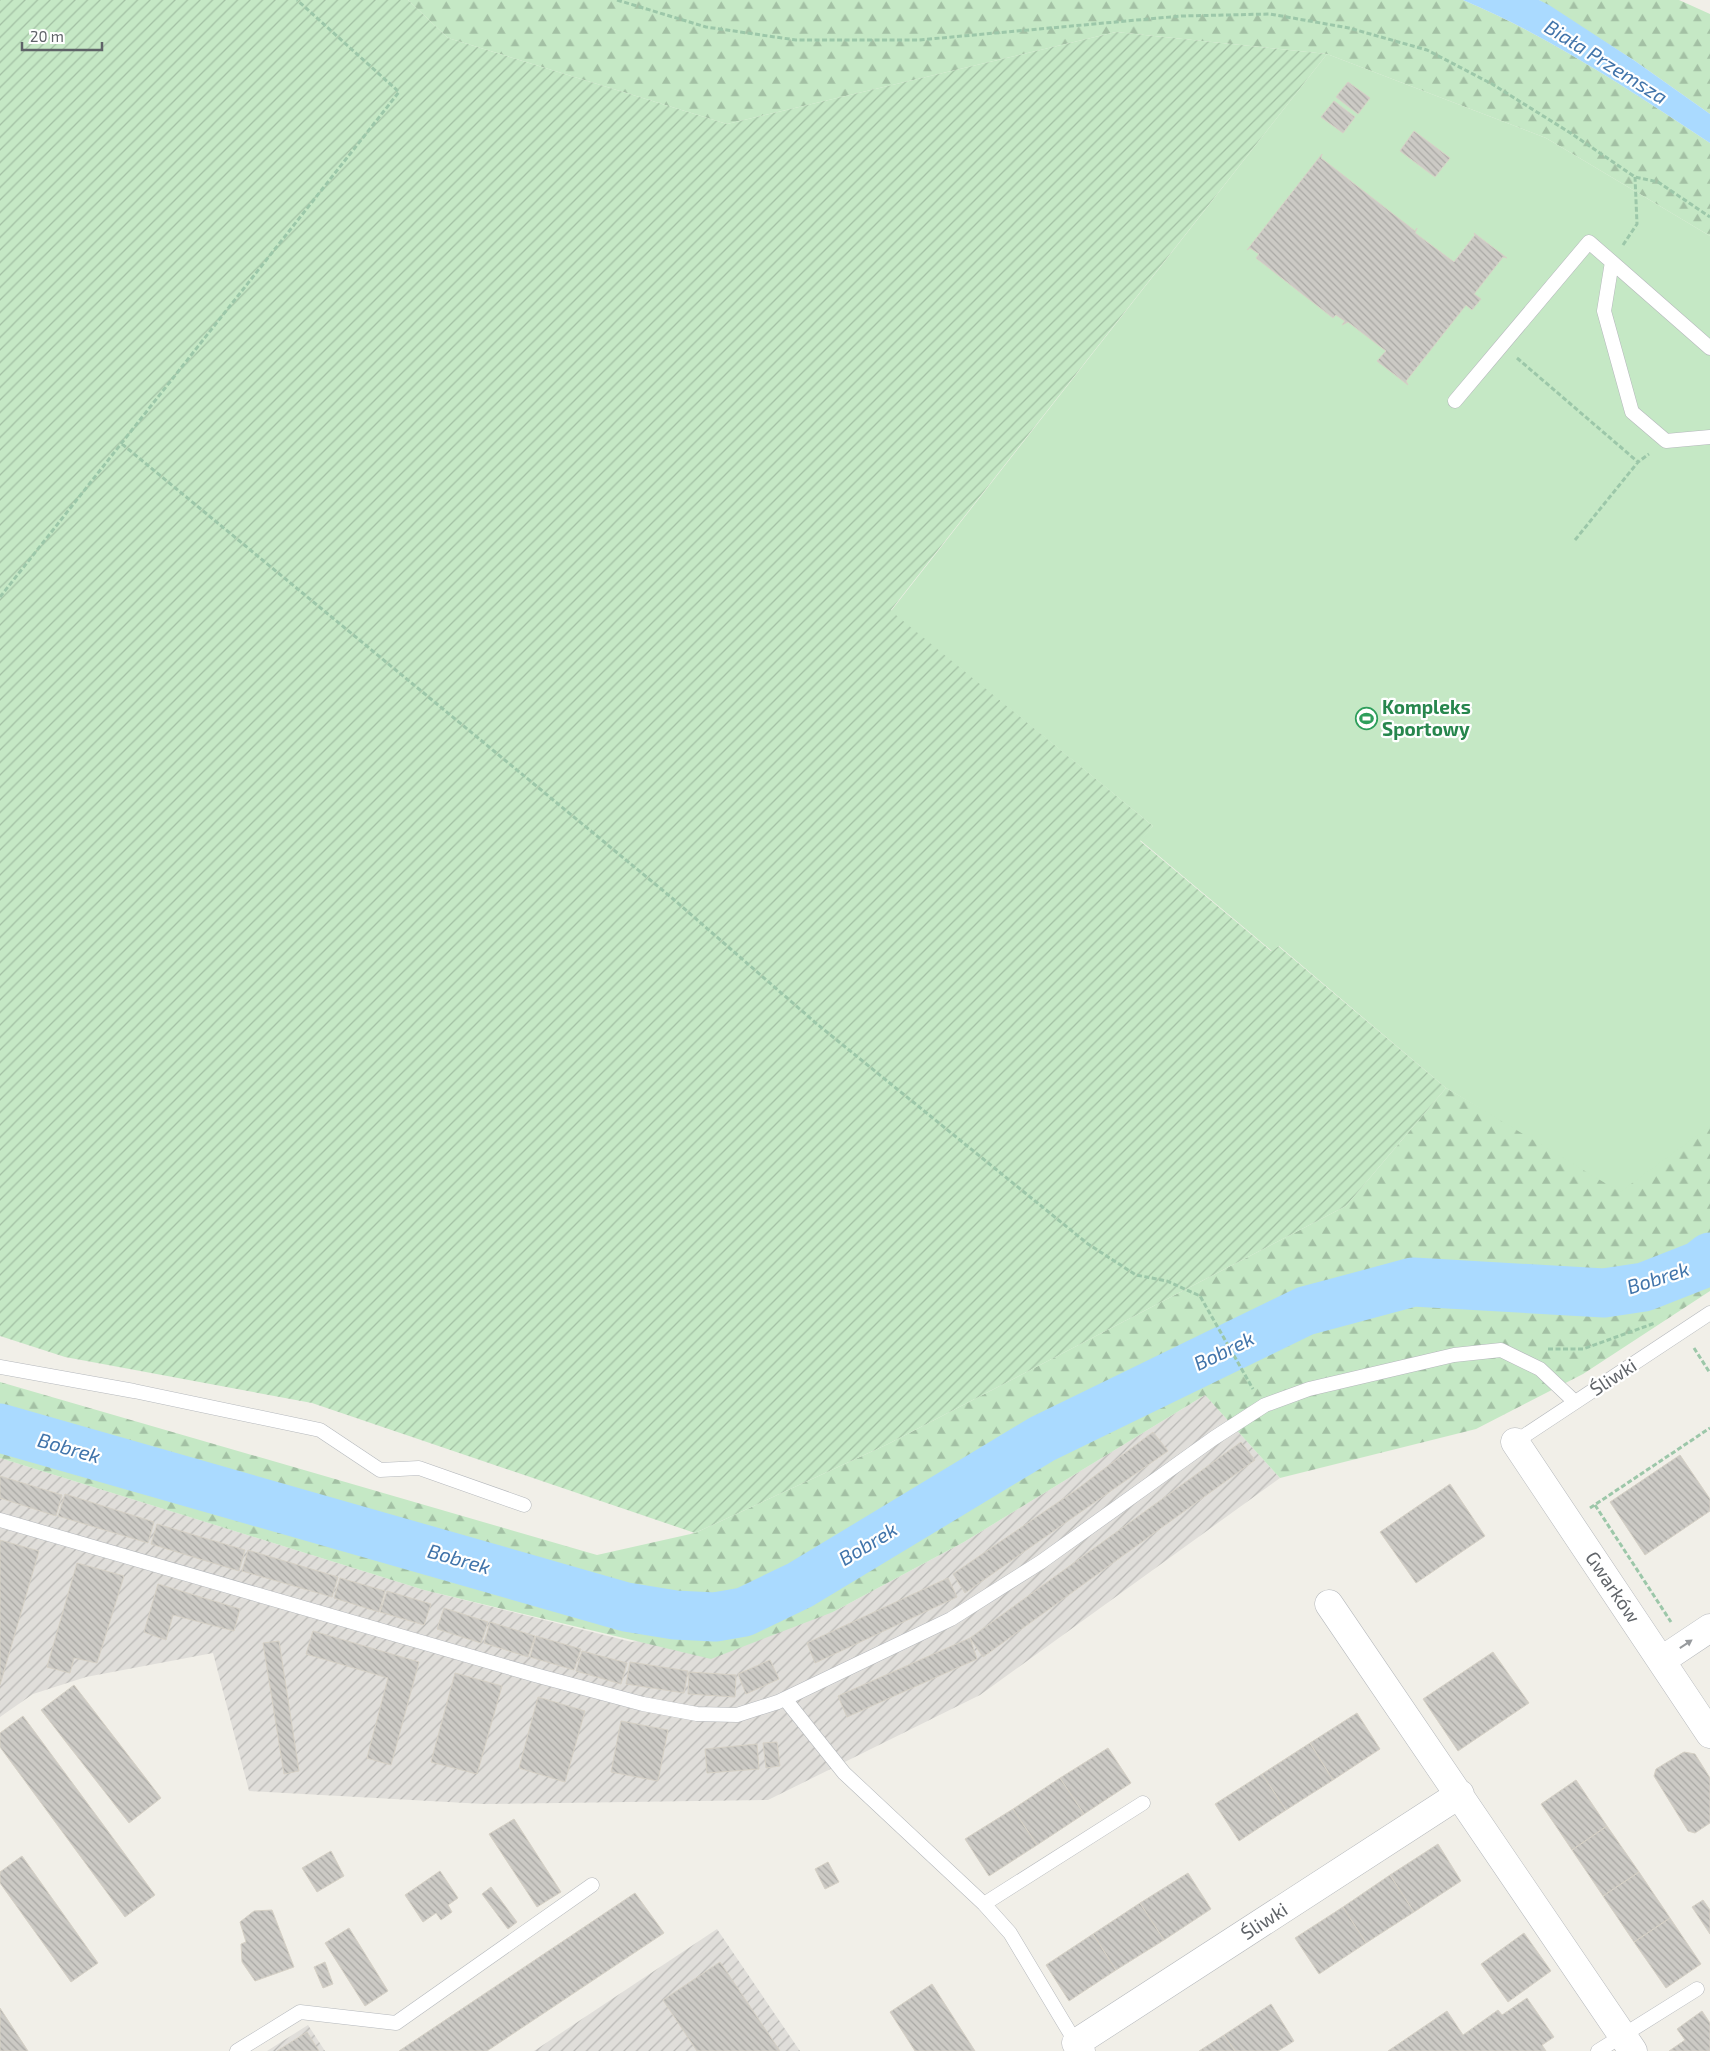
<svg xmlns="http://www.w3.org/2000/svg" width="1710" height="2051" font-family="'Exo 2',sans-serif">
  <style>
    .industrial { fill: url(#industrial-furrows) }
    .forest { fill: url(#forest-firs) }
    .garden { fill: url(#garden-furrows) }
    .pitch { fill: #c5e8c5 }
    .water { fill: #aadaff }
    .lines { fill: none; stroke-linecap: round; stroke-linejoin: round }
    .river { stroke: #aadaff; stroke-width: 49 }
    .building { fill: url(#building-back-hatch); stroke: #d6d1c6 }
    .service-casing { stroke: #b5b8bc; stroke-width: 15 }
    .minor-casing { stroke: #b5b8bc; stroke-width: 29 }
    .path { stroke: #9cc7a9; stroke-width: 3; stroke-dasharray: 5 2.5; stroke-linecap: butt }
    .service { stroke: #fff; stroke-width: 14 }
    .minor { stroke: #fff; stroke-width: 28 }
    .oneway { fill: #979a9d }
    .labels { text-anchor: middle; stroke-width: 4.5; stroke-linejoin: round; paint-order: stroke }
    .leisure-label { font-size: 19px; font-weight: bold; fill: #27864d; stroke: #fff; text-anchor: start }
    .street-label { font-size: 19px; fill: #5f6368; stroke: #fff }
    .water-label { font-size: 20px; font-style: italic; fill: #4174aa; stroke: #fff }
  </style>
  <defs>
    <pattern id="industrial-furrows" width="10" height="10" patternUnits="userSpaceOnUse" patternTransform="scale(1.25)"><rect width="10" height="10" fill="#e0deda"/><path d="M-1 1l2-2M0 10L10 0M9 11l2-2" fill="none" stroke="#b9b8b5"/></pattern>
    <pattern id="forest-firs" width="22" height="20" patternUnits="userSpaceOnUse" patternTransform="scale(1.25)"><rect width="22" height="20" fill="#c5e8c5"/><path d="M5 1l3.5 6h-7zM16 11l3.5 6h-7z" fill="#a3c0a4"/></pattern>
    <pattern id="garden-furrows" width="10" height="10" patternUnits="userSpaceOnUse" patternTransform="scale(1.25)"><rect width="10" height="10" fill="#c5e8c5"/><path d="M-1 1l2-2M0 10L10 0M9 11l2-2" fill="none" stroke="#a3c0a4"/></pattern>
    <pattern id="building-back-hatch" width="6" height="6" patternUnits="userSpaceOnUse" patternTransform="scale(1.25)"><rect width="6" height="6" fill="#cccac5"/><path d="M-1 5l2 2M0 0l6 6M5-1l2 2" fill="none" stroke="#a9a8a4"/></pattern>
  </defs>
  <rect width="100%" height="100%" fill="#f1efe8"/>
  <!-- industrial -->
  <path class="industrial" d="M1205 1395 1280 1478 980 1695 768 1800 484 1804 249 1791 213 1653 86 1677 33 1694 0 1717V1458L424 1590 632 1642 833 1612 964 1542Z
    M717 1929 800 2051H534Z
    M308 2025 325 2051H267Z"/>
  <!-- forest -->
  <path class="forest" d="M408 0H1463C1551 37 1631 91 1710 143V236L1546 138 1327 54 1116 32 727 124 448 38Z
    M1539 0H1679L1710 14V114L1635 61Z
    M1446 1088 1618 1187 1710 1124V1291L1583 1374 1476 1429 1280 1478 1205 1395 964 1542 833 1612 711 1659 424 1590 0 1458V1382L597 1555 695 1533 888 1444 1346 1206Z"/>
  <!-- garden -->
  <path class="garden" d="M0 0H408L448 38 727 124 1116 32 1327 54 891 610 1153 826 1140 841 1271 951 1278 946 1446 1088 1346 1206 888 1444 695 1533 312 1403 65 1357 0 1336Z"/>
  <!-- pitch -->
  <path class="pitch" d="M1327 54 1546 138 1710 236V1126L1620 1192 1446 1088 1279 946 1272 951 1140 840 1153 826 891 611Z"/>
  <!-- water -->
  <path class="water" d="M1463 0H1539L1549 5 1635 61 1710 114V143C1631 91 1551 37 1463 0Z"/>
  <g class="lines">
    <!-- river -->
    <path class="river" d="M0 1428 626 1607 675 1615 715 1617 744 1612 800 1585 1042 1439 1305 1311 1413 1282 1604 1293 1644 1287 1700 1265 1710 1257"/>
  </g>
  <!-- building -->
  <path class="building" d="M1348 82 1370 98 1358 114 1336 97Z
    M1334 101 1355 117 1343 133 1321 117Z
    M1414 131 1450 158 1435 177 1400 151Z
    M1322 154 1321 158 1415 231 1417 228 1415 233 1454 262 1475 235 1474 233 1507 258 1503 257 1474 294 1481 299 1472 310 1466 305 1406 381 1408 385 1377 361 1386 351 1348 322 1342 325 1345 321 1336 315 1333 318 1256 258 1259 254 1250 248 1247 250Z
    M1153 1432 1168 1451 965 1593 953 1574 1076 1490Z
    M1241 1442 1255 1460 983 1657 970 1638Z
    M1680 1455 1710 1499V1511L1645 1555 1610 1502Z
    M0 1476 62 1495 56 1516 0 1498Z
    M1450 1484 1485 1536 1416 1583 1380 1532Z
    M65 1494 154 1522 148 1543 58 1516Z
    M157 1524 245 1550 239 1571 151 1544Z
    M0 1540 39 1551 0 1685Z
    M248 1550 338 1577 332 1597 242 1571Z
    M77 1563 124 1576 97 1663 74 1658 70 1673 47 1667Z
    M340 1578 385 1591 379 1612 334 1598Z
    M948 1578 957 1597 815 1663 807 1643Z
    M158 1584 240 1609 234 1631 173 1615 166 1640 144 1632Z
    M387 1591 431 1604 424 1625 380 1612Z
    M444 1608 488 1622 481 1643 437 1629Z
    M490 1622 535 1636 528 1657 484 1643Z
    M313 1631 419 1662 391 1765 367 1758 388 1678 306 1654Z
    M536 1636 581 1649 574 1670 530 1657Z
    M970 1638 977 1659 847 1717 838 1696Z
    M279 1641 299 1771 284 1774 263 1643Z
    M582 1651 627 1663 621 1684 576 1671Z
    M1493 1652 1529 1703 1458 1751 1423 1699Z
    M770 1660 779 1679 746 1694 738 1674Z
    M630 1662 688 1671 684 1693 626 1684Z
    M689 1672 736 1675 735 1697 688 1694Z
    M455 1673 502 1686 477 1774 431 1762Z
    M74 1685 161 1798 129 1823 41 1710Z
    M538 1697 585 1711 565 1782 519 1768Z
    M1357 1713 1380 1749 1333 1780 1310 1743Z
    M23 1716 155 1895 125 1917 0 1747V1733Z
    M621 1721 668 1730 658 1781 611 1772Z
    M777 1742 780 1766 766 1768 763 1743Z
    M1310 1743 1333 1780 1286 1810 1262 1774Z
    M757 1744 759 1769 707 1773 705 1749Z
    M1108 1748 1131 1783 1084 1814 1060 1778Z
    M1684 1752 1695 1754 1710 1778V1823L1695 1833 1688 1831 1654 1776 1656 1769Z
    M1262 1774 1286 1810 1239 1841 1215 1804Z
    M1060 1778 1084 1814 1037 1845 1013 1809Z
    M1576 1780 1607 1826 1572 1850 1541 1804Z
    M1013 1809 1037 1845 989 1876 965 1839Z
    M514 1819 561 1892 537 1907 489 1834Z
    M1607 1826 1639 1872 1603 1896 1572 1850Z
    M1438 1844 1461 1881 1414 1912 1390 1875Z
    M331 1851 344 1876 317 1892 302 1868Z
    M22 1856 98 1963 71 1982 0 1883V1872Z
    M828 1862 839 1882 825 1889 815 1869Z
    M440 1871 458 1898 448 1905 452 1912 441 1920 436 1913 423 1922 405 1895Z
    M1639 1872 1670 1918 1634 1942 1603 1896Z
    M1188 1873 1211 1909 1164 1940 1140 1903Z
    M1390 1875 1414 1912 1366 1943 1343 1907Z
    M491 1887 517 1922 508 1929 482 1894Z
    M635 1893 664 1933 487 2051H399Z
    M1703 1900 1710 1910V1934L1692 1907Z
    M1140 1903 1164 1940 1116 1970 1093 1934Z
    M1343 1907 1366 1943 1319 1974 1295 1938Z
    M272 1910 294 1967 255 1981 242 1962 241 1944 246 1942 240 1922 254 1911Z
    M1670 1918 1701 1964 1666 1988 1634 1942Z
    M349 1928 388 1991 365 2006 325 1943Z
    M1524 1933 1551 1971 1508 2002 1481 1964Z
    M1093 1934 1116 1970 1069 2001 1046 1965Z
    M325 1962 333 1984 323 1988 314 1967Z
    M720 1962 780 2051H697L663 2000Z
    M932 1984 975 2051H915L890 2012Z
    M1527 1998 1554 2037 1542 2045 1546 2051H1388L1447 2011 1463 2035 1498 2010 1502 2015Z
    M1271 2004 1294 2041 1278 2051H1235L1224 2035Z
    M0 2008 28 2051H0Z
    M1702 2011 1710 2023V2051H1669L1685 2040 1677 2029Z
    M307 2032 319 2051H277Z
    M1224 2035 1235 2051H1199Z"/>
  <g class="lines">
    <defs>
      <path id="service" d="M1612 262 1710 348
        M1455 401 1589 242 1612 262 1604 311 1632 412 1666 441 1710 437
        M0 1367 134 1391 320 1430 380 1470 419 1468 524 1505
        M1515 1442 1710 1313
        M0 1520 535 1675 643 1704 697 1714 737 1715 778 1702 951 1619 1041 1562 1214 1438 1265 1405 1309 1389 1454 1355 1501 1350 1540 1369 1575 1402
        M785 1699 844 1773 984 1904 1010 1933 1076 2043
        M984 1904 1143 1803
        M237 2051 300 2012 396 2023 592 1885
        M1598 2051 1697 1989"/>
      <path id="minor" d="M1515 1442 1710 1734
        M1329 1604 1633 2051
        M1662 1660 1710 1628
        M1081 2051 1076 2043 1460 1794"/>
    </defs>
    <!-- service casing -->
    <use href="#service" class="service-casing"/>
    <!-- minor casing -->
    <use href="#minor" class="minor-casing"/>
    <!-- path -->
    <path class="path" d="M617 0 706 27 796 40H919L1181 16 1270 14 1349 28 1427 50 1492 84 1572 134 1635 177 1658 182 1710 217
      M1623 245 1637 224 1635 177
      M1517 358 1638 462
      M122 444 672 898 817 1024 1088 1244 1136 1275 1167 1281 1200 1296 1253 1389
      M1575 540 1638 462 1649 454
      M0 597 399 92 297 0
      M1694 1348 1710 1373
      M1548 1349H1583L1655 1323
      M1595 1505 1671 1622
      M1590 1508 1710 1428"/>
    <!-- service -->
    <use href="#service" class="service"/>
    <!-- minor -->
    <use href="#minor" class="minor"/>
  </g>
  <!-- one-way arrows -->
  <defs><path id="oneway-solid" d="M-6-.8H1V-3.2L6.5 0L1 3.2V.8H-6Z" transform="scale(1.25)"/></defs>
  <use class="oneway" href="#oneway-solid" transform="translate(1686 1644) rotate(-34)"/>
  <!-- icons -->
  <defs>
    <symbol id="stadium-ring" viewBox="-11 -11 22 22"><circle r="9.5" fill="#fff" stroke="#2e9e5b" stroke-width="1.5"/><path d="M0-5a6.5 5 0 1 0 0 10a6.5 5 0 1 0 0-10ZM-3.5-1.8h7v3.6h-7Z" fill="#2e9e5b"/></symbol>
  </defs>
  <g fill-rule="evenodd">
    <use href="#stadium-ring" x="1354" y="706" width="25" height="25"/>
  </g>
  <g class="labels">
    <!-- leisure labels -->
    <g class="leisure-label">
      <text x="1382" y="714">Kompleks<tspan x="1382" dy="22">Sportowy</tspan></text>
    </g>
    <!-- street labels -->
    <g class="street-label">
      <text transform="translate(1613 1377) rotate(-33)" y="7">Śliwki</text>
      <text transform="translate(1613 1587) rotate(56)" y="7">Gwarków</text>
      <text transform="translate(1264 1921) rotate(-33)" y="7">Śliwki</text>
    </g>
    <!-- water labels -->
    <g class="water-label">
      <text transform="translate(1606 62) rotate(32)" y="7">Biała Przemsza</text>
      <text transform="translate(1658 1278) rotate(-18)" y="7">Bobrek</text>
      <text transform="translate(1224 1351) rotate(-26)" y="7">Bobrek</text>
      <text transform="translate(69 1448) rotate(16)" y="7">Bobrek</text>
      <text transform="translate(868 1544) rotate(-31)" y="7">Bobrek</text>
      <text transform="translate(459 1559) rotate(16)" y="7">Bobrek</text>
    </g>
  </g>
  <!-- scale -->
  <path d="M22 42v8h80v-8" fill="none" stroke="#5f6368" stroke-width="2.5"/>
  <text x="30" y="42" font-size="15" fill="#5f6368" stroke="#ffffff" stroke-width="4" paint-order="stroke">20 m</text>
</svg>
